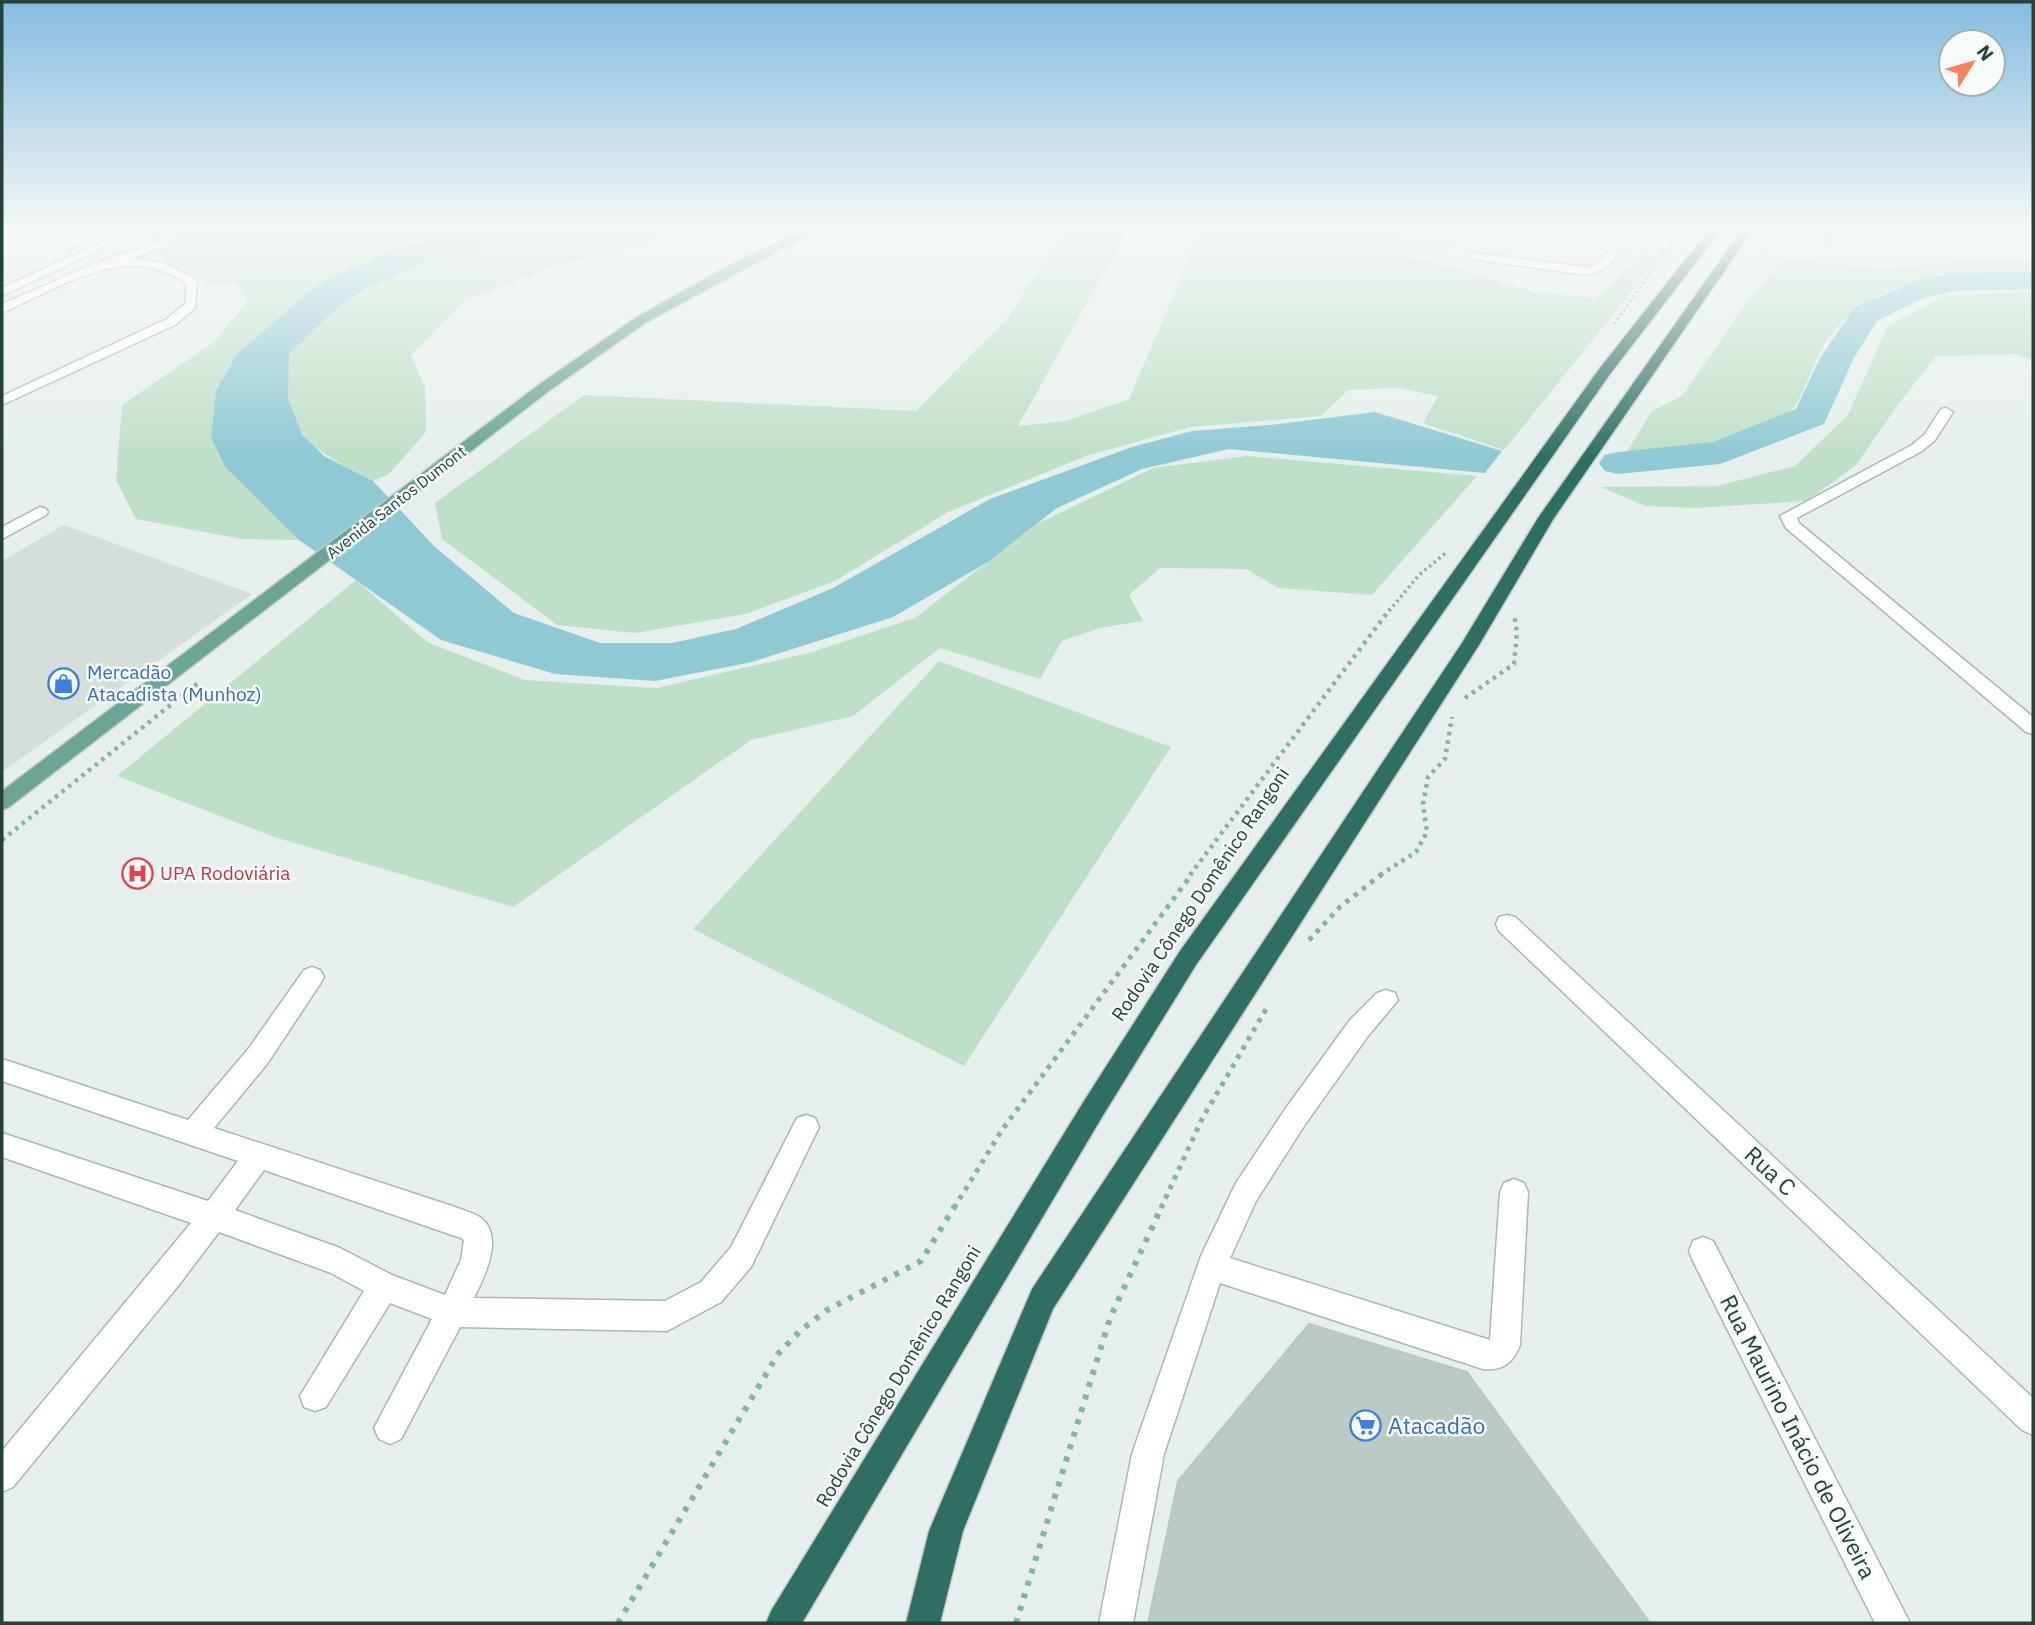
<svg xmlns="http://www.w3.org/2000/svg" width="2035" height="1625" font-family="'IBM Plex Sans',sans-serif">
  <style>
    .built { fill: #d4dfda }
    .green { fill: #bfe0c8 }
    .water { fill: #8ec9d4 }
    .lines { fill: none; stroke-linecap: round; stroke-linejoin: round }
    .stream { stroke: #8ec9d4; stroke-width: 5 }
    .river { fill: #8ec9d4; fill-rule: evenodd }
    .building { fill: #bbcac4; stroke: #b8c9c2; stroke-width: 2 }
    .minor-casing { stroke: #a8b8b2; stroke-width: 3 }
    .major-casing { stroke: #c2cac8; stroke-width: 3 }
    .highway-casing { stroke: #c2cac8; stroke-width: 3 }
    .path-far4 { stroke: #86b3a5; stroke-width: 2.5; stroke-dasharray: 2 3.5; stroke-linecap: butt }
    .path-far3 { stroke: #86b3a5; stroke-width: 3.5; stroke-dasharray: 2.5 3.5; stroke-linecap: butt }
    .path-far2 { stroke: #86b3a5; stroke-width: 4.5; stroke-dasharray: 3.5 5; stroke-linecap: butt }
    .path-far1 { stroke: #86b3a5; stroke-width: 5; stroke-dasharray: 4.5 6; stroke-linecap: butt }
    .path { stroke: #86b3a5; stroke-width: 6; stroke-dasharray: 5 8; stroke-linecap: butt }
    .minor { fill: #fff; fill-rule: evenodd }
    .major { fill: #6aa596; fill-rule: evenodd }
    .highway { fill: #2f6f62; fill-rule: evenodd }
    .labels { text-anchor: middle; stroke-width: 5; stroke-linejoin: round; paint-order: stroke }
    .far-street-label { font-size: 16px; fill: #24423a; stroke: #f7fbf9 }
    .shop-label { font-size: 19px; fill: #366cbe; stroke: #f7fbf9; text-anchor: start }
    .health-label { font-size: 19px; fill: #be3a42; stroke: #f7fbf9; text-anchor: start }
    .street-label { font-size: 19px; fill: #24423a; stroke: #f7fbf9 }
    .near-street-label { font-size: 23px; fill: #24423a; stroke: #f7fbf9 }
    .near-shop-label { font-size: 23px; fill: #366cbe; stroke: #f7fbf9; text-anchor: start }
  </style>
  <rect width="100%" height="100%" fill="#e6efeb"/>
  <!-- built -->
  <path class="built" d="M64 525 252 594 2 772V561Z"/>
  <!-- green -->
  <path class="green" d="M147 231H459L390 251 236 355 216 391 211 437 225 467 299 540 241 539 136 519 116 480 122 405 214 342 247 302 236 283 206 282 158 255Z
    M562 231H694L556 265 465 300 411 356 425 387 426 432 389 474 373 481C337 462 294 444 288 398 286 384 289 368 289 354 312 332 334 307 362 291 414 260 503 242 562 231Z
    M1064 231H1127L1018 426 1066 421 1129 399 1201 231H1396L1460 244 1449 249 1401 250 1396 255 1450 267 1535 292 1596 298 1644 254 1657 260 1504 450 1423 423 1438 396 1398 388 1348 390 1321 416 1190 427 1089 455 948 512 835 581 746 614 635 633 557 625 442 539 435 503 584 395 916 411 1007 319Z
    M1785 259 1882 269 1983 259 2033 262V276C2007 276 1955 272 1932 277 1888 287 1841 311 1820 352 1806 380 1803 405 1777 424 1735 455 1677 450 1627 452L1652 411 1682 396 1750 298Z
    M2033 292V360L2016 354 1936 356 1897 406 1856 465 1807 501 1695 508 1645 506 1601 487 1717 486 1795 466 1848 415 1888 325 1946 295Z
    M1247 456 1477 476 1372 595 1278 588 1246 569 1160 568 1129 595 1143 621 1100 628 1062 641 1040 679 940 648 853 716 751 740 513 907 274 837 117 776 356 580 427 642 525 680 656 688 809 653 915 618 1037 524 1153 468Z
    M939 661 1171 747 964 1066 693 929Z"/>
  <!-- water -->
  <path class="water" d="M459 231H562C503 242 415 260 362 291 334 307 312 332 289 354L288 399 302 434 324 456 373 481 434 546 514 613 600 643H672L736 629 833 588 990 499 1132 447 1192 431 1269 425 1375 412 1502 451 1485 473 1229 449 1142 469 1057 508 988 562 893 617 752 662 655 681 555 674 441 640 299 540 225 467 211 437 216 391 236 355 318 284 390 251Z"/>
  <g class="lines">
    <!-- stream -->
    <path class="stream" d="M1826 243 1831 231"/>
    <!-- river -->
    <path class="river" d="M2033 271V289L1956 291 1926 297 1877 321 1854 358 1824 424 1720 464 1618 474 1605 471 1599 463 1605 455 1618 452 1713 442 1796 409 1820 358 1854 308 1917 280 1956 273Z"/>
  </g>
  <!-- building -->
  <path class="building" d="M1309 1324 1467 1372 1650 1623H1148L1178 1481Z"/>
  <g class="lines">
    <defs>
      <path id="minor" d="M11 231C31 231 88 234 101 249L2 296V288L88 248 16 234Z
        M162 231H173L175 239 170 245 132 258 165 263 197 280 195 308 175 325 2 405V396L167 319 185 304 187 284C128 241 63 286 6 311L2 312V304L96 263 162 241Z
        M971 231H984L964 244H956V240Z
        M1628 231 1639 232 1604 269 1585 275 1472 259 1466 256 1472 253 1585 267 1596 265Z
        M1946 408 1953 412 1935 440 1922 451 1797 518 1799 523 2033 717V734L2026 732 1786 528 1780 516 1912 445 1925 434 1941 409Z
        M40 507 46 509 48 512 46 515 2 539V527Z
        M1507 915 1515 917 2033 1398V1435L2022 1430 1499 931 1496 924 1499 917Z
        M312 967 320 970 324 977 320 984 267 1064 214 1128 455 1207C463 1210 474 1213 481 1218 505 1237 484 1277 474 1298L665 1301 701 1282 731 1247 797 1118 806 1115 815 1118 819 1127 751 1267 721 1302 667 1331 460 1327 401 1439 390 1444 379 1439 374 1428 432 1319 390 1303 326 1407 315 1411 304 1407 300 1396 364 1291 331 1273 219 1232 178 1286 13 1487 2 1492V1451L191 1223 2 1157V1133L208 1201 238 1161 2 1081V1059L188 1120 249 1048 304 970ZM264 1170 461 1238 464 1240 461 1260 445 1295 392 1275 340 1248 235 1210Z
        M1386 990 1395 993 1398 1000 1368 1036 1304 1126 1256 1201 1230 1258 1490 1340 1500 1192 1504 1183 1514 1179 1524 1183 1528 1192 1520 1345C1513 1363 1503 1371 1483 1369L1220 1283 1164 1454 1133 1623H1099L1132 1454 1201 1256 1236 1183 1286 1108 1350 1020 1377 993Z
        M1703 1237 1713 1241 1910 1623H1875L1693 1261 1689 1251 1693 1241Z"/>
      <path id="major" d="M801 231H815L645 323 550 390 9 807 2 810V791L540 384 637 317 726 267Z"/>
      <path id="highway" d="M1708 231H1720L1610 374 1196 965 1102 1117 802 1623H766L771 1611 1084 1101 1180 951 1600 368Z
        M1741 231H1752L1554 518 1479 645 1053 1309 963 1531 940 1623H906L929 1531 1032 1289 1462 643 1538 518Z"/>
    </defs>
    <!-- minor casing -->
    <use href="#minor" class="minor-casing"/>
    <!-- major casing -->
    <use href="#major" class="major-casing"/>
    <!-- highway casing -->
    <use href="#highway" class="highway-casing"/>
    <!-- path-far4 -->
    <path class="path-far4" d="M826 240 844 231
      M1748 266 1761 254 1775 231
      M1614 324 1680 231"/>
    <!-- path-far3 -->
    <path class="path-far3" d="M1389 611 1419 575 1447 552"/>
    <!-- path-far2 -->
    <path class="path-far2" d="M1465 698 1514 664 1517 632 1514 614
      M2 840 198 683
      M1190 875 1390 609
      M1380 875 1416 852 1427 832 1423 804 1428 777 1445 759 1452 717"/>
    <!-- path-far1 -->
    <path class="path-far1" d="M1309 940 1340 907 1382 874
      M954 1208 1002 1130 1192 874
      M1161 1208 1202 1119 1269 1004"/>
    <!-- path -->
    <path class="path" d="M618 1623 778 1354 801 1330 827 1310 921 1261 955 1206
      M1016 1623 1110 1318 1162 1206"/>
    <!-- minor -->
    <use href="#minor" class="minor"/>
    <!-- major -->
    <use href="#major" class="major"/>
    <!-- highway -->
    <use href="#highway" class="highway"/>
  </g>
  <!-- sky -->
  <linearGradient id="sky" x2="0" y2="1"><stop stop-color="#84bce0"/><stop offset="0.5" stop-color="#f4f8f6"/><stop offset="1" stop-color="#f4f8f6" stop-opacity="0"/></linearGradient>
  <rect width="2035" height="458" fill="url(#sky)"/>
  <!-- icons -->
  <defs>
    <symbol id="shop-ring" viewBox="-11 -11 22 22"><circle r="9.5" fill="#f7fbf9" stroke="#3f7fe0" stroke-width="1.5"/><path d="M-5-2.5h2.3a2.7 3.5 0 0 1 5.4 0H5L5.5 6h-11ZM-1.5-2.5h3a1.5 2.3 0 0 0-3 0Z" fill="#3f7fe0"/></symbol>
    <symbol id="hospital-ring" viewBox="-11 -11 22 22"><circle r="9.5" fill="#f7fbf9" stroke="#e0444e" stroke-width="1.5"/><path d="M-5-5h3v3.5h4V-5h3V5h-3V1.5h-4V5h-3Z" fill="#e0444e"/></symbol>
    <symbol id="supermarket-ring" viewBox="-11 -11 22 22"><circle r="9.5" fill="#f7fbf9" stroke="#3f7fe0" stroke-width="1.5"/><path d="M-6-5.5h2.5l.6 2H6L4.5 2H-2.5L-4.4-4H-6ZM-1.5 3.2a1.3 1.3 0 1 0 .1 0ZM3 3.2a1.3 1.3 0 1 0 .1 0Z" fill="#3f7fe0"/></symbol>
  </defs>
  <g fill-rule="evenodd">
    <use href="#shop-ring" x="46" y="666" width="35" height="35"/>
    <use href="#hospital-ring" x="120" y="856" width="35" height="35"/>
    <use href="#supermarket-ring" x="1348" y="1408" width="35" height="35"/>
  </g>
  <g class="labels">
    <!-- far-street labels -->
    <g class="far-street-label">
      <text transform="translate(396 502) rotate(-38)" y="6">Avenida Santos Dumont</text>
    </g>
    <!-- shop labels -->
    <g class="shop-label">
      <text x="87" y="679">Mercadão<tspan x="87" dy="22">Atacadista (Munhoz)</tspan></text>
    </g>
    <!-- health labels -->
    <g class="health-label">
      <text x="160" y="880">UPA Rodoviária</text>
    </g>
    <!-- street labels -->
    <g class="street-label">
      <text transform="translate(1200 894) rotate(-56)" y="7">Rodovia Cônego Domênico Rangoni</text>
      <text transform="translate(898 1376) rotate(-59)" y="7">Rodovia Cônego Domênico Rangoni</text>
    </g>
    <!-- near-street labels -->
    <g class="near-street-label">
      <text transform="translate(1770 1171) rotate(43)" y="8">Rua C</text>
      <text transform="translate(1798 1437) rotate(63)" y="8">Rua Maurino Inácio de Oliveira</text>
    </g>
    <!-- near-shop labels -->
    <g class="near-shop-label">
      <text x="1388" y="1434">Atacadão</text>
    </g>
  </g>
  <!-- border -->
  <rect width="2035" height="1625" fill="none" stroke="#24423a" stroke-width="7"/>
  <!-- north arrow -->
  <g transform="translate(1972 63) rotate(53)"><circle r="33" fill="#f7fbf9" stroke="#a3b1ad" stroke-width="2"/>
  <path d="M0-5L12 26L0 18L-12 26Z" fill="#f4845f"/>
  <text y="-10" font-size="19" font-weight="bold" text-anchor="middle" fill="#24423a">N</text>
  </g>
</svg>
